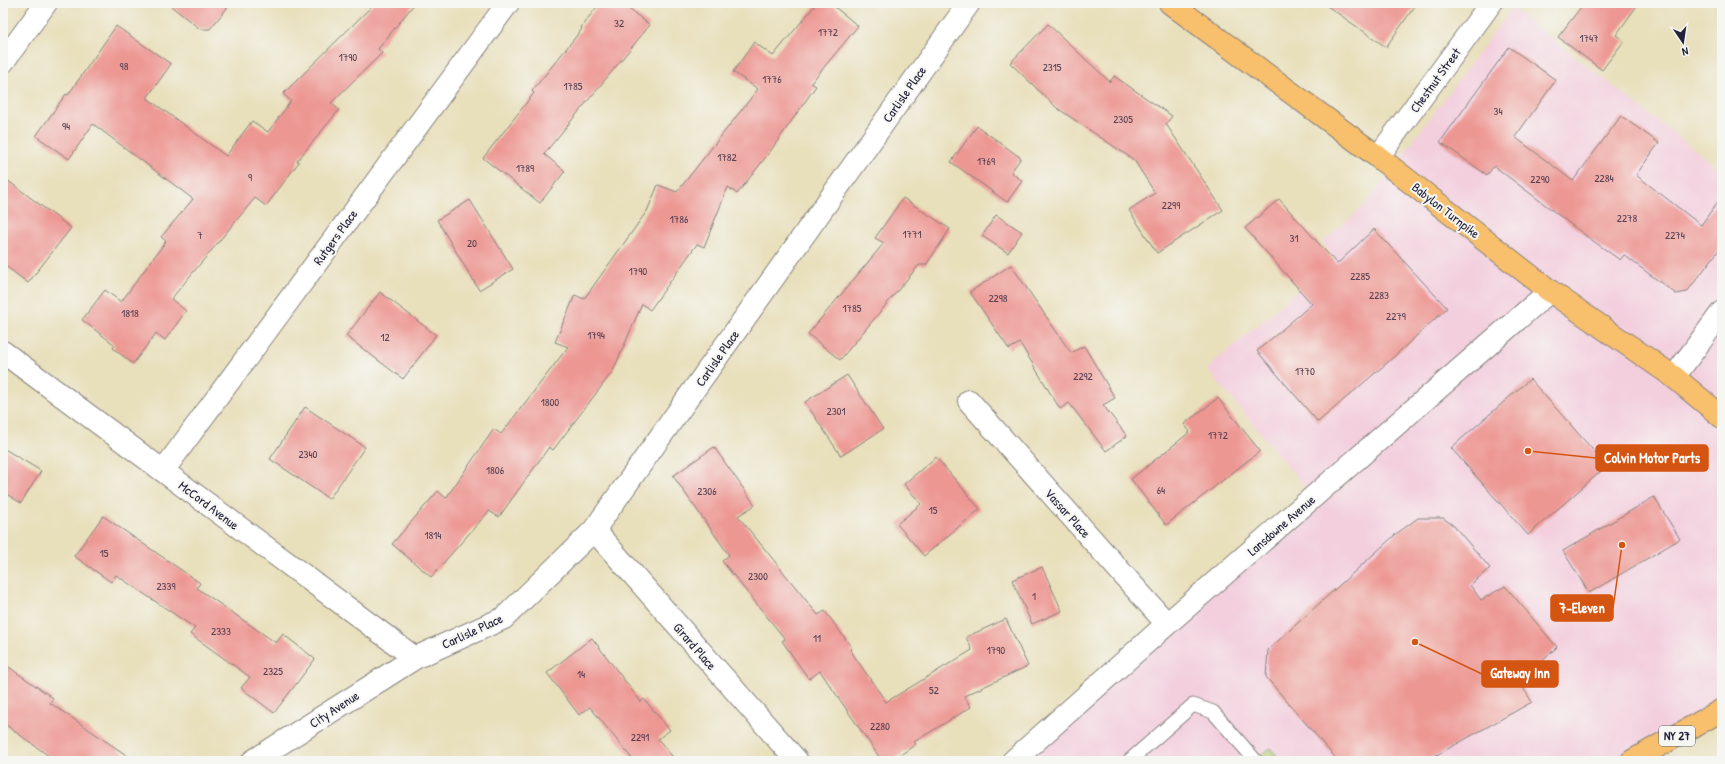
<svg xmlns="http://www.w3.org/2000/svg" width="1725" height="764" font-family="'Patrick Hand',sans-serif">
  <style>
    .built { fill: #f3cfde }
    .green { fill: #b2c96d; stroke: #6a7654 }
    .building { fill: #ed9793 }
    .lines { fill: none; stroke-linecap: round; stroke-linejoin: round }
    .service-casing { stroke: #85807b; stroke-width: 15 }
    .minor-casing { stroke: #85807b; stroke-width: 24 }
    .primary-casing { stroke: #85807b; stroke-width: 24 }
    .trunk-casing { stroke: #85807b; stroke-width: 24 }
    .service { stroke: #fff; stroke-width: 13 }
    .minor { stroke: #fff; stroke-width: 22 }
    .primary { stroke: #f8bf6c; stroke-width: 22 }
    .trunk { stroke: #f8bf6c; stroke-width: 22 }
    .labels { text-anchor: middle; stroke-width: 4; stroke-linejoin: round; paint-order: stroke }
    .number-label { font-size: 11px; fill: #553f51 }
    .shield { fill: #f6f6f2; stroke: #626272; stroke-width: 1 }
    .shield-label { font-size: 12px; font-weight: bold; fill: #22223b }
    .street-label { font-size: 13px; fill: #22223b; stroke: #f6f6f2 }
    .leader { fill: none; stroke: #d45411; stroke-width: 1.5 }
    .callout-dot { fill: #d45411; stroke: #f6f6f2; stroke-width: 1.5 }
    .callout { fill: #d45411; stroke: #d45411; stroke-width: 1.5 }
    .callout-label { font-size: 14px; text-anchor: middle; font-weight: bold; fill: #fff }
  </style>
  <rect width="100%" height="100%" fill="#f6f6f2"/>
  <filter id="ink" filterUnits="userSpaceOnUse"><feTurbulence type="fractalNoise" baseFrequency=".025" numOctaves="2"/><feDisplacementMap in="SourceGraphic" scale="8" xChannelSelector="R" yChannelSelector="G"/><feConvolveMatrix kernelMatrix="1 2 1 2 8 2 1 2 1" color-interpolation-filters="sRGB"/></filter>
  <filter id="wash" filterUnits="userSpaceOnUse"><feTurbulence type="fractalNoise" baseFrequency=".012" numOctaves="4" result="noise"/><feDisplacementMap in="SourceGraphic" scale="16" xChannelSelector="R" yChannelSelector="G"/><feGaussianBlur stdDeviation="0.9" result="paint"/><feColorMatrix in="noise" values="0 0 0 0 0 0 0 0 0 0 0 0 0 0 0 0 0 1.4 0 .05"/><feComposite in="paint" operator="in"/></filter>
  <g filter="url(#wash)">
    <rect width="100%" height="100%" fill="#e8dfbb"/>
    <!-- built -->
    <path class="built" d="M1512 8 1722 171V702L1619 761H1006L1311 494 1207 369 1334 259 1323 242 1367 203Z"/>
    <!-- green -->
    <path class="green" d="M1270 748 1282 761H1254Z"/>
    <g id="blocks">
      <!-- building -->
      <path class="building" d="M167 3H231L210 29H200Z
        M375 3H415L378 49 382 53 331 103 339 110 297 161 299 162 266 206 255 198 171 299 186 311 165 340 156 333 133 364 113 348 115 345 82 320 105 290 121 302 166 241 161 237 193 199 93 124 69 159 36 136 66 94 68 95 116 26 171 64 147 98 226 156 252 121 268 132 291 101 283 94Z
        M600 3H621L650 25 544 154 565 171 540 203 483 158 534 93 532 91 582 29 581 27Z
        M817 3H830L858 26 811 83 816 86 769 153 737 194 728 187 704 247 697 244 650 310 642 304 613 371 553 450 549 447 499 517 489 511 431 577 392 544 438 491 446 498 494 429 501 434 568 347 555 342 575 295 584 299 647 211 658 185 677 192 758 89 733 72 754 42 773 56Z
        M1323 3H1417L1386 47Z
        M1584 3H1639L1616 35 1624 41 1602 70 1558 37Z
        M1048 24 1110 82 1114 76 1172 116 1166 124 1223 210 1157 253 1129 210 1155 193 1134 160 1057 108 1010 63Z
        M1509 47 1556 80 1515 137 1573 181 1621 116 1659 143 1636 175 1701 225 1722 196V246L1687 292 1676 294 1624 255 1620 260 1585 235 1494 166 1487 175 1440 142Z
        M977 126 1021 158 1011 172 1022 181 1007 202 951 162Z
        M3 177 71 228 28 283 3 264Z
        M903 198 950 229 926 265H919L840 360 808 334 884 243 875 238Z
        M1279 199 1337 264 1374 229 1447 308 1388 362 1318 422 1257 351 1312 304 1245 228Z
        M470 200 513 269 479 290 437 220Z
        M996 215 1022 232 1008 253 982 236Z
        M1011 265 1071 353 1084 346 1115 398 1103 405 1127 436 1106 451 1069 403 1060 409 1020 343 1009 349 970 292Z
        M380 292 436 335 403 379 346 336Z
        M847 375 883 429 841 456 805 402Z
        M1530 379 1607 466 1528 535 1451 448Z
        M1218 398 1260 451 1166 525 1131 479 1190 432 1184 424Z
        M305 407 365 447 329 499 270 459Z
        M714 447 755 505 738 516 818 615 825 611 852 648 850 650 886 702 972 650 966 637 1006 619 1028 666 964 696 971 707 914 742 916 744 892 761H882L820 671 809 679 782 641 785 639 722 561 729 555 673 476Z
        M3 448 41 471 21 503 3 492Z
        M936 457 980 509 924 556 897 524 921 504 904 484Z
        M1654 497 1680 539 1589 593 1563 551Z
        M103 516 200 583 197 588 276 643 283 634 315 659 274 713 241 688 250 677 190 634 195 628 116 575 111 582 74 556Z
        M1418 518H1443L1454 526 1490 568 1470 585 1481 600 1505 586 1557 647 1520 683 1532 702 1426 761H1338L1266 677 1268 650 1396 534Z
        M1042 567 1062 611 1032 624 1012 580Z
        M592 638 641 702 644 699 670 730 658 739 676 761H634L590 707 579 715 547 673Z
        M3 663 53 698 50 703 135 761H56L3 723Z"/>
    </g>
  </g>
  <g filter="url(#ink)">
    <use href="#blocks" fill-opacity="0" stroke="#85807b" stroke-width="1"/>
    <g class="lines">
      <defs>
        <path id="service" d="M1129 761 1193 705 1213 712 1256 761"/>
        <path id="minor" d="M3 62 46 3
          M1378 157 1491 3
          M3 352 415 658
          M1674 377 1722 312
          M969 401 1167 624
          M163 471 508 3
          M594 530 797 761
          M253 761 415 658 504 618 594 530 969 3
          M1013 761 1167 624 1550 291"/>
        <path id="primary" d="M1170 3 1378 157 1550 291 1674 377 1722 417"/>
        <path id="trunk" d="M1632 761 1722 710"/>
      </defs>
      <!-- service casing -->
      <use href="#service" class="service-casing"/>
      <!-- minor casing -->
      <use href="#minor" class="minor-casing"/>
      <!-- primary casing -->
      <use href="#primary" class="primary-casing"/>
      <!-- trunk casing -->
      <use href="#trunk" class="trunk-casing"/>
      <!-- service -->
      <use href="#service" class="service"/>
      <!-- minor -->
      <use href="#minor" class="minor"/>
      <!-- primary -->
      <use href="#primary" class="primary"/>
      <!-- trunk -->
      <use href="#trunk" class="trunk"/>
    </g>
  </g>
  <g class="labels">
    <!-- number labels -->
    <g class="number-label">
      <text x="619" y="27">32</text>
      <text x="828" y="36">1772</text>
      <text x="1589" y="42">1747</text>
      <text x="348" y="61">1790</text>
      <text x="124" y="70">98</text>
      <text x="1052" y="71">2315</text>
      <text x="772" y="83">1776</text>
      <text x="573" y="90">1785</text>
      <text x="1498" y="115">34</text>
      <text x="1123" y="123">2305</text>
      <text x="66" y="130">94</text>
      <text x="727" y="161">1782</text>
      <text x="986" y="165">1769</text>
      <text x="525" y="172">1789</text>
      <text x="250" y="181">9</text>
      <text x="1604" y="182">2284</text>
      <text x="1540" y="183">2290</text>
      <text x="1171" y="209">2299</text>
      <text x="1627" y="222">2278</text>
      <text x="679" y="223">1786</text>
      <text x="912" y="238">1771</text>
      <text x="200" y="239">7</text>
      <text x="1675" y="239">2274</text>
      <text x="1294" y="242">31</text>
      <text x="472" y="247">20</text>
      <text x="638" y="275">1790</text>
      <text x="1360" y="280">2285</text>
      <text x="1379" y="299">2283</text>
      <text x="998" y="302">2298</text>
      <text x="852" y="312">1785</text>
      <text x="130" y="317">1818</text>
      <text x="1396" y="320">2279</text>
      <text x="596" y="339">1794</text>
      <text x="385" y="341">12</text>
      <text x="1305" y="375">1770</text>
      <text x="1083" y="380">2292</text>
      <text x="550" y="406">1800</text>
      <text x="836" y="415">2301</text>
      <text x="1218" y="439">1772</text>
      <text x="308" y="458">2340</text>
      <text x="495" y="474">1806</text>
      <text x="1161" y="494">64</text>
      <text x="707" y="495">2306</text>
      <text x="933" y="514">15</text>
      <text x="433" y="539">1814</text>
      <text x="104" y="557">15</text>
      <text x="758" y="580">2300</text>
      <text x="166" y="590">2339</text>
      <text x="1034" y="600">1</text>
      <text x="221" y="635">2333</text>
      <text x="817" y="642">11</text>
      <text x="996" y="654">1790</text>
      <text x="273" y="675">2325</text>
      <text x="581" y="678">14</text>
      <text x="934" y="694">52</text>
      <text x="880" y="730">2280</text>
      <text x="640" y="741">2291</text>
    </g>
    <!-- shield labels -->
    <rect class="shield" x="1659" y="726" width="36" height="20" rx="3"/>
    <g class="shield-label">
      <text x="1677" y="740">NY 27</text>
    </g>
    <!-- street labels -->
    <g class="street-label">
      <text transform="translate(1435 80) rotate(-54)" y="5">Chestnut Street</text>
      <text transform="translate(904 94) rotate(-55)" y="5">Carlisle Place</text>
      <text transform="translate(1446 210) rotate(38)" y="5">Babylon Turnpike</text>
      <text transform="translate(335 237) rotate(-54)" y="5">Rutgers Place</text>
      <text transform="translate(717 358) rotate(-55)" y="5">Carlisle Place</text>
      <text transform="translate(209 505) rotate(37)" y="5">McCord Avenue</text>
      <text transform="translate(1068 513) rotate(48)" y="5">Vassar Place</text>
      <text transform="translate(1281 525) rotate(-41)" y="5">Lansdowne Avenue</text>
      <text transform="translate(472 631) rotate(-25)" y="5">Carlisle Place</text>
      <text transform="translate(695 646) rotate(49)" y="5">Girard Place</text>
      <text transform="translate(334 709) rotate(-33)" y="5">City Avenue</text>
    </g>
  </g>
  <!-- callouts -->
  <path class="leader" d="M1528 451L1596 458M1622 545L1613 608M1415 642L1482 674"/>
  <g class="callout-dot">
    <circle cx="1528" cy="451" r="4"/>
    <circle cx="1622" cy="545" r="4"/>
    <circle cx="1415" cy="642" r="4"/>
  </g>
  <g class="callout">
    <rect x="1596" y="445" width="112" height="26" rx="4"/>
    <rect x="1551" y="595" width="62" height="26" rx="4"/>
    <rect x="1482" y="661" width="76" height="26" rx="4"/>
  </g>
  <g class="callout-label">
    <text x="1652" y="463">Colvin Motor Parts</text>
    <text x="1582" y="613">7-Eleven</text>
    <text x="1520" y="678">Gateway Inn</text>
  </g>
  <!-- margin -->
  <rect width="1725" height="764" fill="none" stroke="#f6f6f2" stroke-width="16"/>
  <!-- north arrow -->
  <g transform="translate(1683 42) rotate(167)" stroke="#f6f6f2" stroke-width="3" paint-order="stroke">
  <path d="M0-3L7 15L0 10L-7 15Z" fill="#22223b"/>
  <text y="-6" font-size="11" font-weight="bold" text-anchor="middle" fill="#22223b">N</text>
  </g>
</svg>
